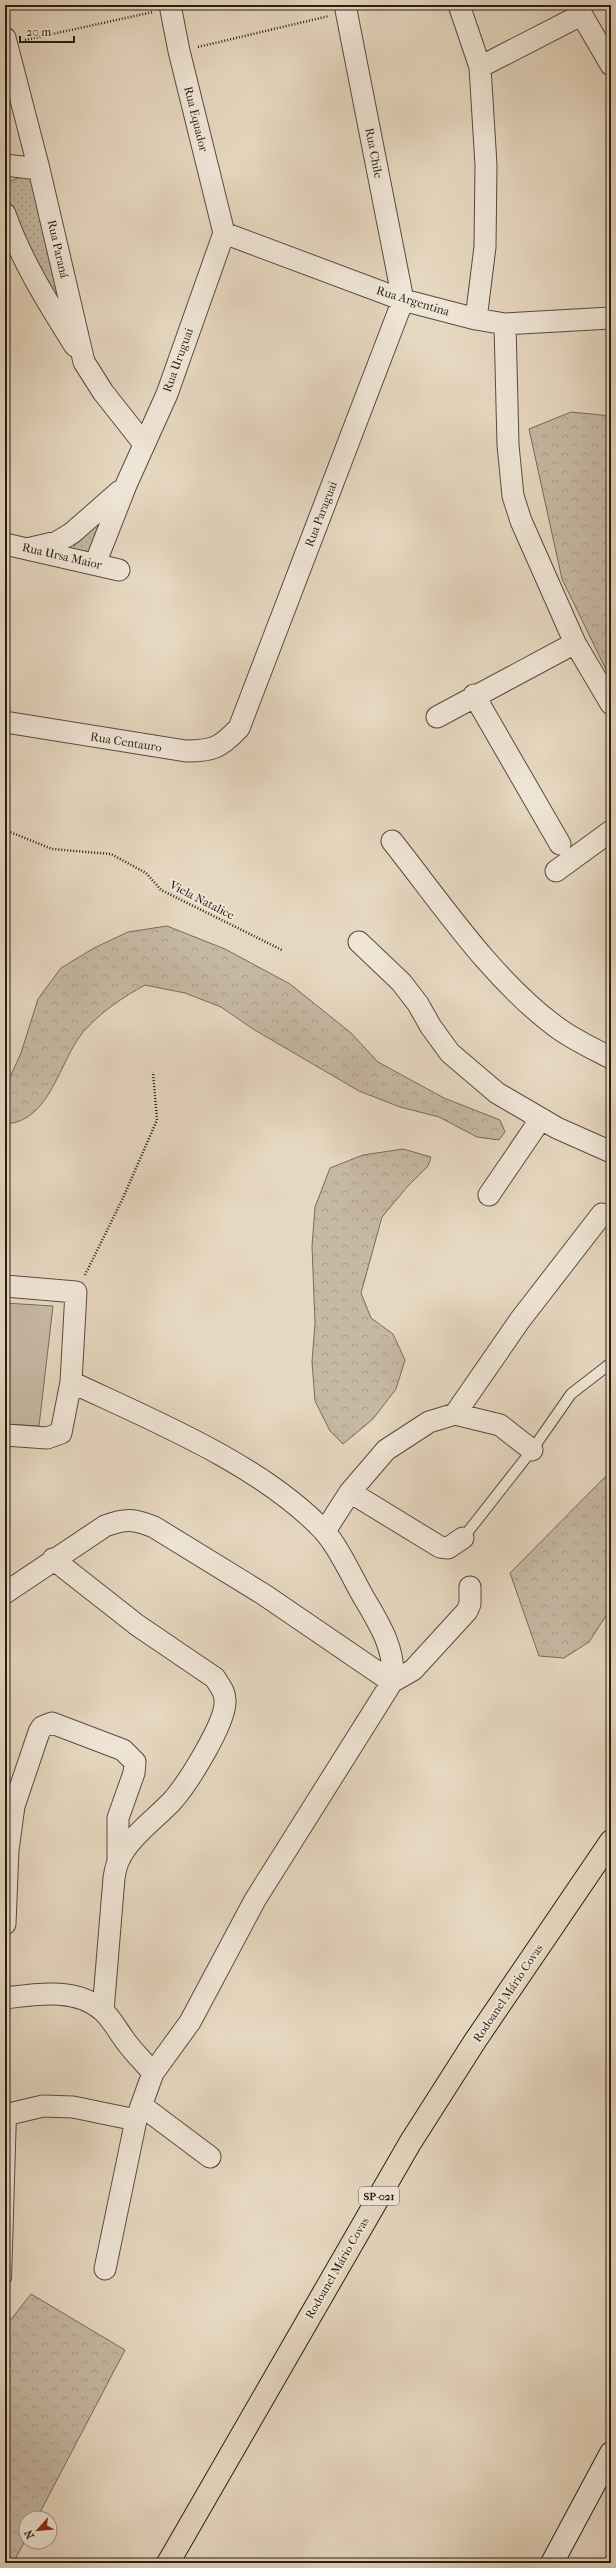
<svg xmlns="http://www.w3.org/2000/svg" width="616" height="2568" font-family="'IM FELL French Canon',serif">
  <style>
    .grass { fill: url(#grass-dots); stroke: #766b5c }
    .forest { fill: url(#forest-crowns); stroke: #766b5c }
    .pitch { fill: #c6b8a3; stroke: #766b5c }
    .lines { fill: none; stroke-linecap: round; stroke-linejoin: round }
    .service-casing { stroke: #574c3f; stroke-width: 12 }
    .minor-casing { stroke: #574c3f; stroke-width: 23 }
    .secondary-casing { stroke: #271e14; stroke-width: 24 }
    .motorway-casing { stroke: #271e14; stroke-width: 24 }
    .path { stroke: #271e14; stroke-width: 2.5; stroke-dasharray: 1 2; stroke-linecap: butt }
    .service { stroke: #efe5d6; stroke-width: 10 }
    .minor { stroke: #efe5d6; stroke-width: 21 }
    .secondary { stroke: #efe5d6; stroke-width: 22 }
    .motorway { stroke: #e6d7c0; stroke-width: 22 }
    .labels { text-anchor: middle; stroke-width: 4; stroke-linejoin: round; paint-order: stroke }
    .shield { fill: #efe5d6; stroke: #635a4e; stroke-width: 1 }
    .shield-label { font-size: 11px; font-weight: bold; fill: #271e14 }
    .street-label { font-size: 12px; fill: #271e14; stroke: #efe5d6 }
  </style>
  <defs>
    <pattern id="grass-dots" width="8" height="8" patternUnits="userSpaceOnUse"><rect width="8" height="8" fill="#c6b8a3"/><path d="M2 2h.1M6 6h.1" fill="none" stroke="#aa9e8b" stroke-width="1.8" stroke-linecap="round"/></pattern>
    <pattern id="forest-crowns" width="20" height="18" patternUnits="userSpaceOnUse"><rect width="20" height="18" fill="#c6b8a3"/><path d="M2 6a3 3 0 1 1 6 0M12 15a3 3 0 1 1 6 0" fill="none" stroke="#aa9e8b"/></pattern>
  </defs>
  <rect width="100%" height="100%" fill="#e6d7c0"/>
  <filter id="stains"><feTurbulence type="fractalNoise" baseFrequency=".005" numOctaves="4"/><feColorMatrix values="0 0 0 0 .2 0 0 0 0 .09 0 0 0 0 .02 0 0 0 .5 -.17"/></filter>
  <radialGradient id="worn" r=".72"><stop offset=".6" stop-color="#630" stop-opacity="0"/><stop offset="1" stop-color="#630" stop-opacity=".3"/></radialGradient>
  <!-- grass -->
  <path class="grass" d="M28 174 33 176 71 316 25 256 7 203 5 183Z
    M99 523 89 553 72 549 75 545Z"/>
  <!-- forest -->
  <path class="forest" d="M571 412 611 416V680L562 579 529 429Z
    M167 926 225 949 290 984 351 1033 378 1062 444 1098 500 1120 505 1132 499 1140 477 1137 439 1117 400 1107 359 1091 253 1029 221 1007 185 993 145 985C122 998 102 1011 84 1031 59 1060 51 1122 5 1124V1080L10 1077 21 1053 38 999 61 968 94 948 128 932Z
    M403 1149 431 1157 428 1166 407 1187 382 1217 361 1293 371 1318 393 1334 405 1360 396 1389 373 1419 343 1444 330 1431 315 1401 312 1362 315 1323 312 1246 315 1207 330 1168 363 1155Z
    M611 1471V1608L589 1642 564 1658 539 1656 510 1573Z
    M31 2294 125 2350 37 2518H26V2539L13 2563H5V2327Z"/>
  <!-- pitch -->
  <path class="pitch" d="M5 1303 53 1306 39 1426 5 1424Z"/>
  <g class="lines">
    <defs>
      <path id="service" d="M463 1538 532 1450 571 1394 611 1363
        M6 2278 11 2114"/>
      <path id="minor" d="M170 5 179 51 224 233
        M459 5 480 67 486 165 485 247 476 319
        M576 5 611 65
        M5 38 39 169 84 362 103 392 144 444
        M480 67 581 15
        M5 165 39 169
        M5 214C22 262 48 303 75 346
        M224 233 403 300 476 319 505 324 611 318
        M505 324 508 445 513 496 521 521 575 643 611 704
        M5 544 119 570
        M31 548 57 542 72 533 120 491
        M95 564 126 485 167 394 224 233
        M474 695 560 844
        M437 717 575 643
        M5 722 186 751C213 751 220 748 239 728L403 300 345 5
        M392 841C442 904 490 977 555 1026 572 1039 592 1048 611 1058
        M556 871 611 831
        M359 942 401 982 418 1004 431 1027 450 1053 497 1093 557 1128 611 1152
        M489 1195 540 1120
        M5 1286 76 1292 71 1382 61 1433 47 1438 5 1435
        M71 1382C152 1420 262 1465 323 1530 338 1545 353 1579 364 1598 379 1623 397 1652 392 1682L255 1900 190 2022 153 2073 136 2120 105 2269
        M455 1414 500 1425 532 1450
        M350 1492 440 1547 448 1548 463 1538
        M325 1531 350 1492 386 1450 429 1422 455 1414 520 1320 602 1214
        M53 1559 137 1625 215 1678C219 1685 225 1691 225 1700 227 1721 189 1781 174 1799 158 1817 128 1838 119 1860 116 1865 115 1872 114 1878L103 2011
        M5 1593 105 1526C126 1518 134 1519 154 1527L263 1594 392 1682 413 1670 467 1611 470 1604V1587
        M5 1924 8 1850 14 1806 39 1732 42 1727 52 1723 123 1750 135 1762 134 1773 118 1818V1860
        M5 1998C37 1994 77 1987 103 2011 112 2019 119 2033 127 2043 135 2054 145 2063 153 2073
        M142 2106 210 2157
        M5 2115 43 2106 73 2107 136 2120"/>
      <path id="secondary" d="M552 2563 611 2453"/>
      <path id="motorway" d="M168 2563 410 2143 475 2041 611 1841"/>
    </defs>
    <!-- service casing -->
    <use href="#service" class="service-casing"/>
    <!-- minor casing -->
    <use href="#minor" class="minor-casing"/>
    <!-- secondary casing -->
    <use href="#secondary" class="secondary-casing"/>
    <!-- motorway casing -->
    <use href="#motorway" class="motorway-casing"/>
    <!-- path -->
    <path class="path" d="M25 40 153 12
      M198 47 329 16
      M5 830 52 849 111 854 146 873 161 890 282 950
      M85 1275 123 1198 157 1120 153 1072"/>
    <!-- service -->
    <use href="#service" class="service"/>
    <!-- minor -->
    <use href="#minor" class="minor"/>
    <!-- secondary -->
    <use href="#secondary" class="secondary"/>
    <!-- motorway -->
    <use href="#motorway" class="motorway"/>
  </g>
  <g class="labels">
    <!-- shield labels -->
    <rect class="shield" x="359" y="2187" width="40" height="18" rx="3"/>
    <g class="shield-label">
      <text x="379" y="2200">SP-021</text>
    </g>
    <!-- street labels -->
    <g class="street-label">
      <text transform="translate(196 119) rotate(76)" y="4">Rua Equador</text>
      <text transform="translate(374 153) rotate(79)" y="4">Rua Chile</text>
      <text transform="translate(58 249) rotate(77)" y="4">Rua Paraná</text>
      <text transform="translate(413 301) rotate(17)" y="4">Rua Argentina</text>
      <text transform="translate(178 360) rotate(-70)" y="4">Rua Uruguai</text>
      <text transform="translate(321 514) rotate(-69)" y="4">Rua Paraguai</text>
      <text transform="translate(62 556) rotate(13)" y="4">Rua Ursa Maior</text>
      <text transform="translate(126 742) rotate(9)" y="4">Rua Centauro</text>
      <text transform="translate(202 900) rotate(27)" y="4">Viela Natalice</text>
      <text transform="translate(508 1993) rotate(-56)" y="4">Rodoanel Mário Covas</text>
      <text transform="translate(337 2268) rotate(-60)" y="4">Rodoanel Mário Covas</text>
    </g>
  </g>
  <!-- margin -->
  <rect width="616" height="2568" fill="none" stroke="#e6d7c0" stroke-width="20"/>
  <rect x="6" y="6" width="604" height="2556" fill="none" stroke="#271e14" stroke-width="2"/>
  <rect x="10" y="10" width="596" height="2548" fill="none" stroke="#271e14"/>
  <!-- north arrow -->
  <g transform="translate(38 2530) rotate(243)"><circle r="19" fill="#efe5d6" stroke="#9f9588"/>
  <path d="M0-3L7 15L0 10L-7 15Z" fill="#8f2418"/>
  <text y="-6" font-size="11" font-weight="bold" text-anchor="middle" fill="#271e14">N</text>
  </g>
  <!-- scale -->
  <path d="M20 36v6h54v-6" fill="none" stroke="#271e14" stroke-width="2"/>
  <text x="26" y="36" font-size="12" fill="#271e14" stroke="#efe5d6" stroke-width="3" paint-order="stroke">20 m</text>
  <rect width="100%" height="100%" filter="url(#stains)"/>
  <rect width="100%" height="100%" fill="url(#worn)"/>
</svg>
